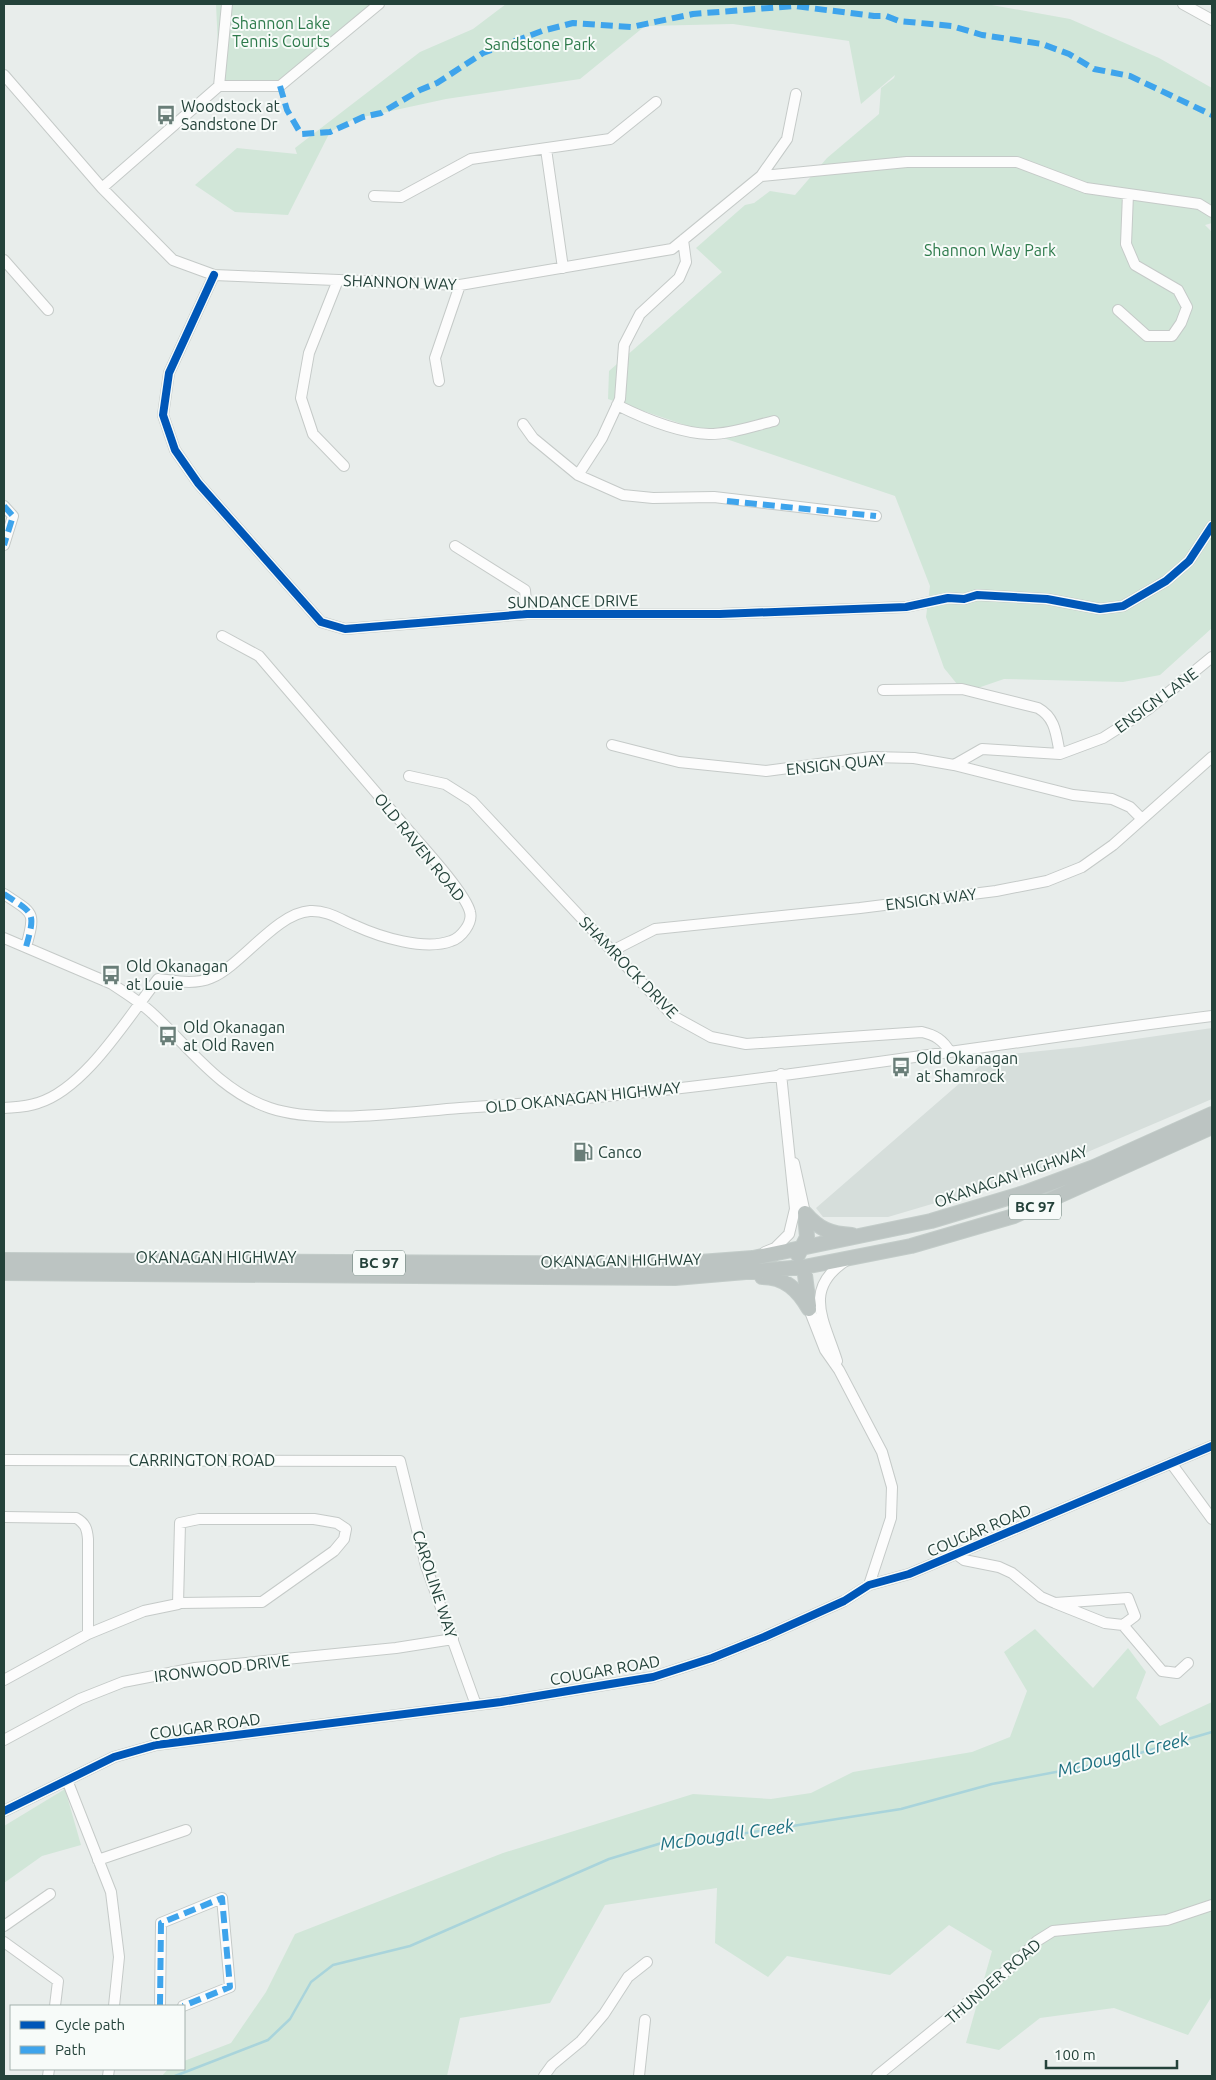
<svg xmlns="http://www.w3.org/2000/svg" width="1216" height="2080" font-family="Ubuntu,sans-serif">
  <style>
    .built { fill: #d6dedb }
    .green { fill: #d1e6d8 }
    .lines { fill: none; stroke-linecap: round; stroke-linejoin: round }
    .stream { stroke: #a9d4db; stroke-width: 2.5 }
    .minor-casing { stroke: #c5cac8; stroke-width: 12 }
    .highway-casing { stroke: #c3ccc9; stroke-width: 16 }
    .minor { stroke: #fcfcfc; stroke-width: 10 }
    .highway { stroke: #bcc4c2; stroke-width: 14 }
    .quiet { stroke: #3ea4ec; stroke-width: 6; stroke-dasharray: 12 6; stroke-linecap: butt }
    .cycleway-casing { stroke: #f7fbf9; stroke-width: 11 }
    .cycleway { stroke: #0057b8; stroke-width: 8 }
    .labels { text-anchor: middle; stroke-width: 4; stroke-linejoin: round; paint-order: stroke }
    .shield { fill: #f7fbf9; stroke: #637a73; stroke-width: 1 }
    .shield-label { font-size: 15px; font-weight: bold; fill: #24423a }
    .park-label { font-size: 16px; fill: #2d7a4b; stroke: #f7fbf9 }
    .poi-label { font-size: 16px; fill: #24423a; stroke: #f7fbf9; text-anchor: start }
    .street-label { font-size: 16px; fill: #24423a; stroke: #f7fbf9 }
    .water-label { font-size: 18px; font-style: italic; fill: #1c6f80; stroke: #f7fbf9 }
  </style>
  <rect width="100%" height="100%" fill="#e8edeb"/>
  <!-- built -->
  <path class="built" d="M1212 1028V1099L1043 1171 888 1217H823L816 1208 991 1056 1080 1047Z"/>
  <!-- green -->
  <path class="green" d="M216 4H378L285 79 220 90Z
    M506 4H986L1070 19 1159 58 1212 88V223L1205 225 1212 232V628L1160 675 1123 682 1004 679 969 691 961 689 944 668 926 617 930 586 895 496 608 399 609 371 722 272 696 248 745 205 754 203 770 191 795 195 827 158 879 114 881 88 894 78 895 75 861 104 849 41 733 24 645 26 580 79 446 99 354 119 330 132 288 215 235 212 195 185 237 148 297 154 295 148 420 52 473 29Z
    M1035 1629 1093 1688 1128 1648 1146 1672 1136 1698 1160 1726 1212 1702V1996L1188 2035 1114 2008 1040 2018 999 2050 966 2043 992 1951 949 1925 890 1975 787 1956 768 1977 715 1943 717 1888 605 1905 550 2003 460 2018 447 2076H162L168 2069H184V2061L231 2043 266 1992 295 1934 503 1853 693 1794 771 1799 811 1793 853 1772 972 1752 1010 1737 1027 1691 1004 1652Z
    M65 1789 81 1845 42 1856 4 1883V1826Z"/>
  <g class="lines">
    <!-- stream -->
    <path class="stream" d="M175 2076 268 2040 290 2019 311 1982 333 1965 410 1946 609 1859 675 1839 734 1835 901 1809 992 1784 1109 1762 1212 1732"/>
    <defs>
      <path id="minor" d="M1183 4 1212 20
        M4 75 102 188 173 260 214 275 460 285 672 249 761 176 787 139 796 94
        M219 86H280L379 4
        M546 149 563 268
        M761 176 907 162H1017L1086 188 1199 204 1212 212
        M102 188 219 86 227 4
        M374 196 401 197 471 159 610 139 656 102
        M4 260 48 310
        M214 275 169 373 163 415 175 450 198 483 321 622 345 629 527 614H720L906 607 948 598 964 599 977 595 1047 599 1100 609 1123 606 1166 581 1189 561 1212 526
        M338 280 309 353 301 398 313 434 344 466
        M1118 310 1147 336H1172L1181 323 1187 307 1178 290 1135 265 1126 244 1128 194
        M439 381 435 358 460 285
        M617 405C643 418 680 433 709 434 731 434 753 426 774 421
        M523 424 533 438 578 475 623 495 653 498 714 497 876 516
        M578 475 602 438 620 399 624 345 640 314 679 278 686 262 683 240
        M4 506 13 516 4 545
        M455 546 525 590 527 614
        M883 690 962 689 1038 708C1056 718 1056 735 1060 754
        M612 745 679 762 766 771 871 757 914 758 954 765 1073 795 1112 799 1130 807 1142 819
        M954 765 982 749 1060 754 1103 738 1147 710 1212 657
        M409 776 445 784 472 801 673 1016 711 1037 746 1044 922 1032C935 1035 943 1040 950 1052
        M4 894C34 914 36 911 26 947
        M4 938 112 984C127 994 142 1003 154 1015 191 1049 220 1091 270 1108 320 1125 406 1112 460 1108 712 1093 962 1047 1212 1016
        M612 951 655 929 860 908 996 891 1047 881 1082 867 1113 845 1212 757
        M4 1108C15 1107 27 1107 38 1103 85 1089 128 1017 158 979 176 981 194 985 211 978 241 966 276 913 310 911 327 910 341 920 356 926 380 937 425 951 451 941 461 938 473 923 470 912 466 894 423 847 409 831 359 773 309 714 259 656L222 636
        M794 1163 805 1213
        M765 1252 775 1248 789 1234 795 1209 781 1074
        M809 1309 825 1350 839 1370 882 1452 892 1487 891 1518 869 1585
        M837 1361C825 1322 801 1289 847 1260
        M4 1460 400 1461 426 1566 476 1705
        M1171 1463 1212 1519
        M4 1517 76 1518C85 1523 87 1528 88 1539V1634
        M956 1554 964 1560 999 1567 1012 1573 1041 1597 1055 1603 1128 1598 1135 1616 1123 1625 1105 1623 1055 1603
        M1123 1625 1162 1671 1177 1673 1188 1663
        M4 1680 88 1634 144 1611 178 1604 180 1523 199 1519H314L337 1523 346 1529 344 1539 334 1551 262 1602 180 1603
        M4 1740 80 1699 123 1682 195 1668 396 1648 453 1639
        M67 1780 111 1892 119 1957 114 2006
        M4 1811 114 1757 156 1745 501 1702 653 1677 712 1658 764 1637 844 1601 869 1585 909 1574 1212 1446
        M98 1860 186 1830
        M4 1926 50 1894
        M4 1942 58 1981 55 2006
        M160 2006 161 1923 222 1898 230 1987 183 2006
        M48 2076 49 2069
        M108 2076 109 2069
        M544 2076 552 2065 581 2041 604 2014 628 1977 647 1962
        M639 2076 645 2020
        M877 2076 1011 1967 1037 1941 1053 1931 1167 1920 1212 1905"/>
      <path id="highway" d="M805 1213C819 1229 830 1234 852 1235
        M798 1255 807 1237 805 1213
        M4 1260 673 1264 753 1258 931 1221 1024 1193 1094 1167 1212 1114
        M804 1267 809 1306
        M4 1273 675 1278 804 1267 911 1246 1014 1216 1212 1127
        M762 1277C785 1277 798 1290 809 1309"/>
    </defs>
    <!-- minor casing -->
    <use href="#minor" class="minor-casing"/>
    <!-- highway casing -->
    <use href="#highway" class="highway-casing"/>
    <!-- minor -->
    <use href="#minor" class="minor"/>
    <!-- highway -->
    <use href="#highway" class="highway"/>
    <!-- quiet -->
    <path class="quiet" d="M280 86 287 110 301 134 330 132 363 117 381 113 420 90 437 83 483 53 542 31 573 23 631 27 693 14 794 6 874 16H886L899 21 952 26 982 35 1042 44 1069 54 1094 69 1130 76 1212 115
      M727 501 876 516
      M4 506 13 516 4 545
      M4 894C34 914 36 911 26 947
      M160 2006 161 1923 222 1898 230 1987 183 2006"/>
    <defs>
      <path id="cycleway" d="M214 275 169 373 163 415 175 450 198 483 321 622 345 629 527 614H720L906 607 948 598 964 599 977 595 1047 599 1100 609 1123 606 1166 581 1189 561 1212 526
        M4 1811 114 1757 156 1745 501 1702 653 1677 712 1658 764 1637 844 1601 869 1585 909 1574 1212 1446"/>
    </defs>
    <!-- cycleway casing -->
    <use href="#cycleway" class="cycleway-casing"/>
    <!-- cycleway -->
    <use href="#cycleway" class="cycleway"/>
  </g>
  <!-- icons -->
  <defs>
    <symbol id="bus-bare" viewBox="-9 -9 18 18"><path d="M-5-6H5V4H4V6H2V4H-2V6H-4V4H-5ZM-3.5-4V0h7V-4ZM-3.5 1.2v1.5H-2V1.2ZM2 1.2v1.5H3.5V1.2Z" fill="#697e78" stroke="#f7fbf9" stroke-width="2.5" paint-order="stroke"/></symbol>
    <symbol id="fuel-bare" viewBox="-9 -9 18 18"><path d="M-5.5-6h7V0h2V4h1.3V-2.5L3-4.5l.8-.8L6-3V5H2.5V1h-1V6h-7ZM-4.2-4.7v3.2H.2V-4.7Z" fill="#697e78" stroke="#f7fbf9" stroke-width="2.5" paint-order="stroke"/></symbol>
  </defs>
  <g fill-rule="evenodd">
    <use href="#bus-bare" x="152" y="101" width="28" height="28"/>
    <use href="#bus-bare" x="97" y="961" width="28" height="28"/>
    <use href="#bus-bare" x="154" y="1022" width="28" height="28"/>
    <use href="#bus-bare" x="887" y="1053" width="28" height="28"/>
    <use href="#fuel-bare" x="569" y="1138" width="28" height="28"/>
  </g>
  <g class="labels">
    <!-- shield labels -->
    <g class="shield">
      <rect x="1009" y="1194.5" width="52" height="25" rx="4"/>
      <rect x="353" y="1250.5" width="52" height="25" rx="4"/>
    </g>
    <g class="shield-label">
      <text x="1035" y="1212">BC 97</text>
      <text x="379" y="1268">BC 97</text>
    </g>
    <!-- park labels -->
    <g class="park-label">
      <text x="281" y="29">Shannon Lake<tspan x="281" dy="18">Tennis Courts</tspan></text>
      <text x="540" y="50">Sandstone Park</text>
      <text x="990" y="256">Shannon Way Park</text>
    </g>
    <!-- poi labels -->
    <g class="poi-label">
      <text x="181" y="112">Woodstock at<tspan x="181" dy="18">Sandstone Dr</tspan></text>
      <text x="126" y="972">Old Okanagan<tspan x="126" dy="18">at Louie</tspan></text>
      <text x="183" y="1033">Old Okanagan<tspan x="183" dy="18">at Old Raven</tspan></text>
      <text x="916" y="1064">Old Okanagan<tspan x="916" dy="18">at Shamrock</tspan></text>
      <text x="598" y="1158">Canco</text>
    </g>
    <!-- street labels -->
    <g class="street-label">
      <text transform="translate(400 282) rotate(2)" y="6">SHANNON WAY</text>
      <text transform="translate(573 601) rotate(-1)" y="6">SUNDANCE DRIVE</text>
      <text transform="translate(1156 700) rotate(-36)" y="6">ENSIGN LANE</text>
      <text transform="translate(836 764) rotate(-6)" y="6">ENSIGN QUAY</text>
      <text transform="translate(420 847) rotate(51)" y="6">OLD RAVEN ROAD</text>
      <text transform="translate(931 899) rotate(-7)" y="6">ENSIGN WAY</text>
      <text transform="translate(629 967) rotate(46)" y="6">SHAMROCK DRIVE</text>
      <text transform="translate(583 1097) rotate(-6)" y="6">OLD OKANAGAN HIGHWAY</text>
      <text transform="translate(1011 1176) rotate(-19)" y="6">OKANAGAN HIGHWAY</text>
      <text x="216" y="1263">OKANAGAN HIGHWAY</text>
      <text transform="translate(621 1260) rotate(-1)" y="6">OKANAGAN HIGHWAY</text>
      <text x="202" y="1466">CARRINGTON ROAD</text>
      <text transform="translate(979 1530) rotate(-23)" y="6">COUGAR ROAD</text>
      <text transform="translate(435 1584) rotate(72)" y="6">CAROLINE WAY</text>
      <text transform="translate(222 1668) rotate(-7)" y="6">IRONWOOD DRIVE</text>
      <text transform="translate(605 1670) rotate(-10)" y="6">COUGAR ROAD</text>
      <text transform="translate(205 1726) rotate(-8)" y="6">COUGAR ROAD</text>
      <text transform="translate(993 1981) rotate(-41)" y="6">THUNDER ROAD</text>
    </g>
    <!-- water labels -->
    <g class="water-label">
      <text transform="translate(1123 1755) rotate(-14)" y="6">McDougall Creek</text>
      <text transform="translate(727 1835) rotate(-8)" y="6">McDougall Creek</text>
    </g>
  </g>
  <!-- border -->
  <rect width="1216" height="2080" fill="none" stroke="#24423a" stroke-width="10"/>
  <!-- legend -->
  <rect x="10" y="2005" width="175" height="65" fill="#f7fbf9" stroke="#a3b1ad"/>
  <rect x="20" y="2021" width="25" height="8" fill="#0057b8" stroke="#a3b1ad"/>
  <text x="55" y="2030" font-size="15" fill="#24423a">Cycle path</text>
  <rect x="20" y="2046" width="25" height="8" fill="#3ea4ec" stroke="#a3b1ad"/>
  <text x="55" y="2055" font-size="15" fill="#24423a">Path</text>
  <!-- scale -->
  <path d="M1046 2060v8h131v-8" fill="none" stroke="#24423a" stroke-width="2.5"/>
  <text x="1054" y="2060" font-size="15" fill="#24423a" stroke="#f7fbf9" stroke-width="4" paint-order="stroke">100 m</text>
</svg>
